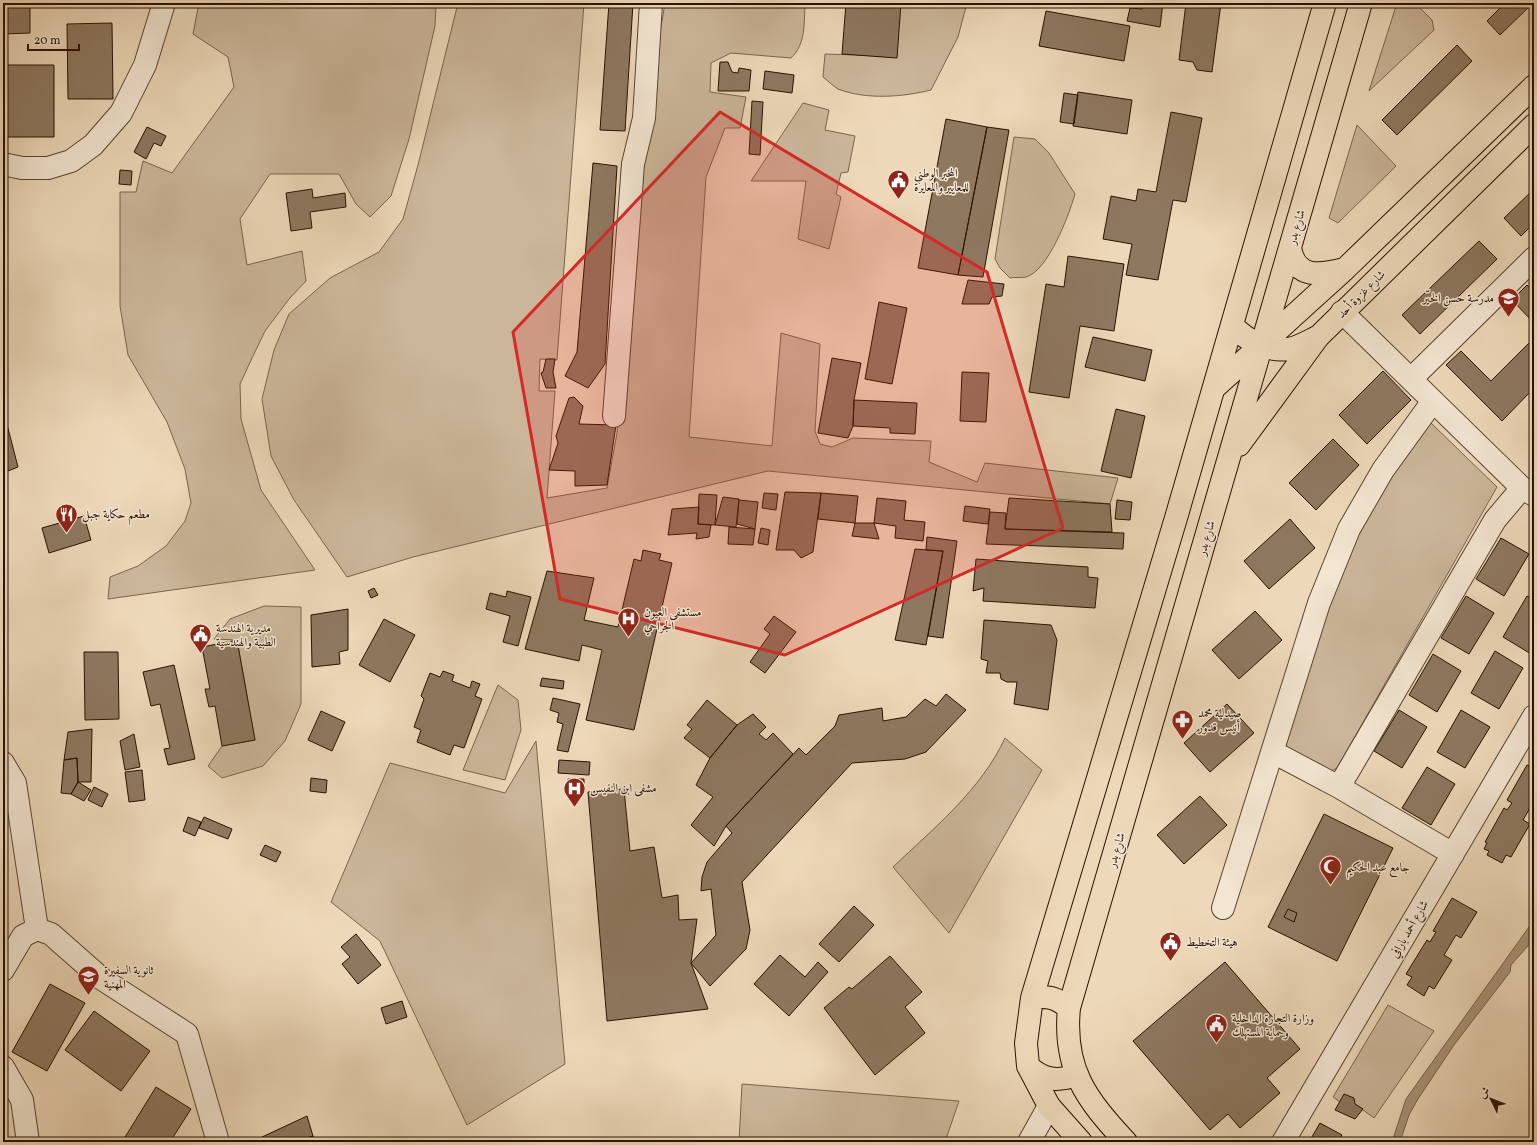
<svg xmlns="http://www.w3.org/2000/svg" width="1537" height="1145" font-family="Vollkorn,Amiri,serif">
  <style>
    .green { fill: #cbb69a; stroke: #79644d }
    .water { fill: #aa947a; stroke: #766049 }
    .building { fill: #8e7860; stroke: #271100 }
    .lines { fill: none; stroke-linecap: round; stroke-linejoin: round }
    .minor-casing { stroke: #58432e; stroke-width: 24 }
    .major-casing { stroke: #271100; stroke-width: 24 }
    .minor { stroke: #f3e6d2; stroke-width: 22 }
    .major { stroke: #edd8b9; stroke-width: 22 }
    .marked { fill: #d62828; fill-opacity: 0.2; stroke: #d62828; stroke-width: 3; stroke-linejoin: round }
    .labels { text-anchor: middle; stroke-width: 3; stroke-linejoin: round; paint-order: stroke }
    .poi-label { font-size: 12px; fill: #271100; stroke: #f3e6d2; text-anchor: start }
    .street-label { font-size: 12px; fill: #271100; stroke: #f3e6d2 }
  </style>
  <rect width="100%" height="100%" fill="#edd8b9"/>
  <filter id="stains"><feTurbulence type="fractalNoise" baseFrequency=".005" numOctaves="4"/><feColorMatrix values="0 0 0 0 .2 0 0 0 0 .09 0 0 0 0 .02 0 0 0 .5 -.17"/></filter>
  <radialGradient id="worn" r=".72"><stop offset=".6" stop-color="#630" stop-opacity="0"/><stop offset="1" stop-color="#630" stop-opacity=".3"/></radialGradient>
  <!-- green -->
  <path class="green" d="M199 3H436L435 26 409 139 391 196 370 217 356 204 339 174H270L240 219 247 265 302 251 306 281 289 299 265 331 253 356 240 384 241 419 261 490 315 570 108 599 110 577 138 566 166 546 185 521 191 503 185 469 167 422 128 355 120 306V192H136L143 161 172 173 234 87 228 57 193 34Z
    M458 3H584L557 360 540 359 539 391H555L547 498 607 488 617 433 636 179 665 3H805C804 23 806 44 791 58L731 53 711 63 710 92 746 97 740 128H725L706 177 689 437 772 446 781 333 820 344 815 431 820 444 832 447 853 438 931 441 929 462 977 482 985 463 1118 478 1110 504 768 471 413 557 347 577 294 500 271 456 262 399 274 350 289 314 330 278 379 252 403 219 418 165Z
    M899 3H967L958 37 931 90C903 97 866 100 838 89 833 86 828 81 823 77L825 54 892 56Z
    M1397 3H1415L1432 20 1434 30 1369 91Z
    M803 103 829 110 825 130 855 136 848 172 841 173 836 194 841 197 829 249 798 239 806 181H751Z
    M1357 125 1396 166 1338 223 1329 218Z
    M1014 137 1035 139 1049 153 1075 194C1069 215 1048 271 1026 277 1021 278 1015 277 1010 278L1000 268 995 259Z
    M1429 421 1497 487 1337 768 1325 774 1299 760 1282 740 1348 547 1380 489Z
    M264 606 301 607V704L285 741 263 766 222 778 208 766 222 746 255 740 237 640 214 639 230 619Z
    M498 685 518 700 521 730 505 780 463 770Z
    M1005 738 1042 770 949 933 893 867C934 828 981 790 1005 738Z
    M536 741 565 1064 467 1125 380 941 331 902 390 763 505 793Z
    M1388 1005 1434 1031 1374 1118 1355 1104 1340 1102 1333 1097Z
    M742 1084 959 1101 945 1142H739Z"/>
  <!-- water -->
  <path class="water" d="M1534 920V939L1511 965 1510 972 1454 1045 1418 1099 1409 1115 1400 1142H1392L1406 1099Z"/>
  <!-- building -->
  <path class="building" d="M3 3H30V33L3 34Z
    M609 3H633L625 131 600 130Z
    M846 3H901L897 58 842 54Z
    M1163 3 1160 27 1127 21 1130 8 1142 9V5L1149 3Z
    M1186 3H1221L1212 72 1197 70 1193 62 1179 60Z
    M1505 3H1533L1500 35 1487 21Z
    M1046 11 1130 26 1124 61 1039 46Z
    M112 23 113 99H68L67 24Z
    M1457 45 1472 61 1397 135 1382 120Z
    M720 62H728L732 72 738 73 739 68 751 70 749 91H718Z
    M3 65H54V137H3Z
    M765 71 794 75 792 93 763 89Z
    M1078 92 1132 100 1127 134 1073 126Z
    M1064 93 1078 95 1074 124 1060 122Z
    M752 101 763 102 760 155 749 154Z
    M1171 112 1202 118 1186 202 1173 200 1158 280 1126 275 1132 244 1103 239 1111 196 1136 201 1138 189 1156 192Z
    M946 119 987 127 958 275 918 268Z
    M147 127 166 136 161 146 154 143 146 159 134 152Z
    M987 127 1009 130 983 277 958 275Z
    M593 163 617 166 605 364 588 388 565 376 577 352Z
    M120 170 132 171 131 185 119 184Z
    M312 189 313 198 345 193 346 207 310 212 312 228 291 231 286 193Z
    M1534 189V223L1521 236 1504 218Z
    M1479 241 1497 259 1420 334 1402 315Z
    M1068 256 1124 264 1114 331 1080 326 1069 398 1029 392 1046 284 1064 287Z
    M968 280 1004 284 1002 296 992 297 989 304H962Z
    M1527 285 1534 292V323L1512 300Z
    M879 302 907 308 892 384 865 379Z
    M1093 337 1152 350 1145 381 1085 367Z
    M1534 338V388L1502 421 1446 365 1461 351 1491 381Z
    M832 358 861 363 854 400 853 426 848 438 818 433Z
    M546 359H555L553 372 556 388H546L541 373 543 372Z
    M1383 371 1411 400 1367 444 1339 415Z
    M962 372 989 373 986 422 960 421Z
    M574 397 583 406 579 424 616 425 607 485 575 486V471L549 470 558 443 556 436 569 398Z
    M854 400 917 403 915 434 890 433V428L853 426Z
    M3 409 18 467 3 473Z
    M1116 409 1145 416 1131 478 1101 471Z
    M1333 439 1359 465 1316 510 1289 483Z
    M785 492 821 493 813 552 801 558 794 550H776Z
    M764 493 778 494 776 510 762 508Z
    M821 493 858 496 855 523 818 519Z
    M699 494 717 495 715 525 698 524Z
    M723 497 739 499 736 527 715 525Z
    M877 498 906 501 904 520 925 522 923 541 895 538 896 526 874 523Z
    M1009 498 1110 504 1112 532 1005 529Z
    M739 500 758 502 755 529 737 524Z
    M1117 500 1132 502 1130 520 1115 519Z
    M965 506 990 509 988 524 963 521Z
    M699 507 698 524 711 525 709 537 696 539 697 533 668 535 672 509Z
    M990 512 1006 513 1005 529 1124 533 1123 549 986 544Z
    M84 516 91 540 49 553 42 528Z
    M1290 519 1315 548 1269 589 1244 561Z
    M855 523H874L879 539 852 536Z
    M729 527 755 529 753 545 728 544Z
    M761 528 770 530 768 545 758 543Z
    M927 537 957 541 943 638 928 636 943 551 926 550Z
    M1501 538 1529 554 1504 596 1476 579Z
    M915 549 943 551 926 645 895 640Z
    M643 550 661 554 659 560 672 563 634 730 586 720 602 650 582 645 579 661 525 649 547 571 594 578 584 620 618 627 634 559 641 561Z
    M976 559 1088 567V577L1098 578 1095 608 983 601 984 588 973 591Z
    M374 588 378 595 371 598 368 591Z
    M507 591 531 597 518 646 503 642 510 616 486 609 490 593 506 597Z
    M1466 596 1494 613 1469 654 1441 638Z
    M1527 596 1534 600V649L1531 654 1503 637Z
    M348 609V650L339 652 340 664 312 667 311 615Z
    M1255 611 1282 640 1239 679 1212 650Z
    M774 616 796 632 765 673 750 662 770 634 764 629Z
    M384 619 415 635 390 682 359 665Z
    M984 620 1051 625 1057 640 1048 710 1014 704 1017 682H1007L1001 679 1000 673H986L988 661 981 659Z
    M237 640 255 740 222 746 215 706 209 707 205 689H210L202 647Z
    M1495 651 1523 668 1499 709 1471 693Z
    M84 652H118L119 719 85 720Z
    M1433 654 1461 671 1437 712 1409 695Z
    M174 665 195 759 168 765 164 749 170 748 160 704 151 706 143 672Z
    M443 671 454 675 452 681 470 688 472 681 480 684 475 696 482 699 464 748 454 745 450 755 417 742 421 730 414 727 424 699 421 696 430 673 440 677Z
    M542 678 564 681 563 689 540 686Z
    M946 694 966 710 926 752 905 759 852 763 742 882 750 930 746 949 710 986 691 963 716 935 711 889 701 891 702 877 707 862 732 833 726 826 799 748 806 755 835 726 839 715 882 708 883 721 906 717 925 699 936 706Z
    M553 698 580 704 568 752 557 750 563 724 557 722 559 713 550 710Z
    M707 700 737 725 710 758 684 738 692 729 687 725Z
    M1227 704 1254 733 1210 772 1184 743Z
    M1399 710 1427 727 1402 768 1374 751Z
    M1461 710 1490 727 1465 768 1437 752Z
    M321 711 345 722 332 751 308 740Z
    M753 714 766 727 759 734 766 740 773 733 793 754 726 826 714 846 691 825 713 797 696 785 710 758 737 725Z
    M92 729 91 782H78L77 758 64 760 68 732Z
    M134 734 140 767 125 770 120 741Z
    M77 758 78 782 71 794 61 793 64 760Z
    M559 760 590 762 589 775 558 773Z
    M1534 763V810L1530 808 1523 820 1530 824 1511 857 1506 855 1502 863 1487 855 1489 851 1484 849 1487 843 1485 842 1504 808 1507 810 1512 803 1507 800 1527 765 1532 767Z
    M1427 767 1455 784 1431 825 1402 808Z
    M142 770 145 800 129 802 125 772Z
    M311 778 327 780 326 793 310 791Z
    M568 779H584V784H568Z
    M78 782 91 790 84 801 71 794Z
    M94 787 108 794 102 807 88 800Z
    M624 789 630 851 654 847 662 898 678 895 679 920 697 919 691 963 708 1009 607 1021 588 792Z
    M1200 796 1227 825 1184 864 1157 835Z
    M1324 814 1393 848 1337 961 1268 927Z
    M188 817 201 822 195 836 183 831Z
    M204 817 232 829 228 839 199 828Z
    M265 845 281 852 276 862 260 855Z
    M1452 898 1477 912 1461 938 1456 935 1444 955 1452 960 1434 989 1429 986 1424 996 1407 985 1412 977 1406 974 1427 940 1430 942 1436 932 1433 931Z
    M854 906 874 925 839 962 819 944Z
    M1288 909 1297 913 1294 922 1284 917Z
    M356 934 381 965 358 984 342 964 350 957 341 947Z
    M780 955 805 977 818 962 828 972 789 1016 754 984Z
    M890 956 922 992 905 1007 925 1033 875 1075 824 1008 849 987 852 989Z
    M1225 962 1300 1049 1267 1078 1280 1093 1240 1128 1228 1114 1210 1130 1133 1041Z
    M50 984 85 1003 47 1071 12 1052Z
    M402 1001 407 1017 386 1024 381 1008Z
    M94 1011 150 1051 121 1091 65 1050Z
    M156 1087 191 1109 170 1142H122Z
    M1344 1094 1354 1098 1355 1104 1363 1109 1355 1119 1335 1110Z
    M307 1116 313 1136 297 1142H264L262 1137Z
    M1320 1123 1342 1135 1338 1142H1309Z
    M313 1136 315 1142H297Z"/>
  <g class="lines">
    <defs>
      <path id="minor" d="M3 164 22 168H48L71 161 93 145 121 113 145 65 164 3
        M1342 312 1522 488 1534 495
        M1411 379 1534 258
        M614 416 633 164 644 118 651 3
        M1273 752 1339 787
        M3 763 15 783 37 929
        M1453 854 1339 787 1495 520 1522 488
        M1223 908 1319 603 1349 529 1383 470 1433 401
        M3 970 23 936 37 929 51 934 102 979 187 1034 218 1142
        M3 1067 22 1100 28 1142
        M1029 1142 1049 1106
        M1283 1142 1534 716"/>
      <path id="major" d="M1290 248C1296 280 1321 275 1345 269
        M1232 325C1246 340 1267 352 1288 349 1297 348 1309 341 1317 337
        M1214 388 1345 269 1534 86
        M1239 445 1318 337 1534 125
        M1032 998C1047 995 1057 998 1069 1008
        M1028 1066C1043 1080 1057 1082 1076 1075
        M1081 1142 1049 1106 1028 1066 1026 1043 1032 998 1176 518 1325 3
        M1126 1142C1086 1099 1063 1069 1069 1008L1361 3"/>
    </defs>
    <!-- minor casing -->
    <use href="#minor" class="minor-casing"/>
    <!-- major casing -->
    <use href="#major" class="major-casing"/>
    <!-- minor -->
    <use href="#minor" class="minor"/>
    <!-- major -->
    <use href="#major" class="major"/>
  </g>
  <!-- marked area -->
  <path class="marked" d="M720 112 987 272 1063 528 785 655 560 599 513 332Z"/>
  <!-- icons -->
  <defs>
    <symbol id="civic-pin" viewBox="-11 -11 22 30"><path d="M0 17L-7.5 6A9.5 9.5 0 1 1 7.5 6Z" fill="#8f2418" stroke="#f3e6d2"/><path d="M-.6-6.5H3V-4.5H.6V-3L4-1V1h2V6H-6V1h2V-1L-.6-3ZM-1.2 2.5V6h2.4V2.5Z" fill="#fff"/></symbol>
    <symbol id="school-pin" viewBox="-11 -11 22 30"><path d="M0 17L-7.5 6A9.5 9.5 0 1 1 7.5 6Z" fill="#8f2418" stroke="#f3e6d2"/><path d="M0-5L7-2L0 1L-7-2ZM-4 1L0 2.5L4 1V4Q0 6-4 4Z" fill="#fff"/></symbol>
    <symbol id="restaurant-pin" viewBox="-11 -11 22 30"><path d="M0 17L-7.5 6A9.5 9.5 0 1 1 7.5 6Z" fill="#8f2418" stroke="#f3e6d2"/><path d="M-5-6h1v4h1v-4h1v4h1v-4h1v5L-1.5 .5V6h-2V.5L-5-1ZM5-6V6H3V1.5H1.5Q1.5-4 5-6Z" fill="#fff"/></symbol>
    <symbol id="hospital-pin" viewBox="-11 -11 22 30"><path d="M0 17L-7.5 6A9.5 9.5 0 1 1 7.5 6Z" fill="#8f2418" stroke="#f3e6d2"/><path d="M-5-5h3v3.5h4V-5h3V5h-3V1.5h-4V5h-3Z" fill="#fff"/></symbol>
    <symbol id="pharmacy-pin" viewBox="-11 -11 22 30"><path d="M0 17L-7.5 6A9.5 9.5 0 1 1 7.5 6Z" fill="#8f2418" stroke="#f3e6d2"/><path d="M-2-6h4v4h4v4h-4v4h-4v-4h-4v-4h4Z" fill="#fff"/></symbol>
    <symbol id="mosque-pin" viewBox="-11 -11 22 30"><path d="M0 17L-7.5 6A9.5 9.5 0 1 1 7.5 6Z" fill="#8f2418" stroke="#f3e6d2"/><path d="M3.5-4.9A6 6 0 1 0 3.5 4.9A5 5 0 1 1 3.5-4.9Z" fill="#fff"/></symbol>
  </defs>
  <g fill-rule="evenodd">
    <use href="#civic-pin" x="886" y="168" width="25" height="34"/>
    <use href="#school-pin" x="1496" y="286" width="25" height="34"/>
    <use href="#restaurant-pin" x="54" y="502" width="25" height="34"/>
    <use href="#hospital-pin" x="616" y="606" width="25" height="34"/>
    <use href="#civic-pin" x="188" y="622" width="25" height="34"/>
    <use href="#pharmacy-pin" x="1170" y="708" width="25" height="34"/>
    <use href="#hospital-pin" x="562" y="776" width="25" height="34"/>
    <use href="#mosque-pin" x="1318" y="854" width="25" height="34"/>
    <use href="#civic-pin" x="1158" y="930" width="25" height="34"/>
    <use href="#school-pin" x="76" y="964" width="25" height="34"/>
    <use href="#civic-pin" x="1204" y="1012" width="25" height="34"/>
  </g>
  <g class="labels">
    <!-- poi labels -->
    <g class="poi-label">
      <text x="914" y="177">المخبر الوطني<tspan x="914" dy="14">للمعايير والمعايرة</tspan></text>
      <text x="1494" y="302" text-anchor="end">مدرسة حسن الخيّر</text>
      <text x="82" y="518">مطعم حكاية جبل</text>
      <text x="644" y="616">مستشفى العيون<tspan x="644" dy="14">الجراحي</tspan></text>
      <text x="216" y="632">مديرية الهندسة<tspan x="216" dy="14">الطبية والهندسية</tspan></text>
      <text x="1198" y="717">صيدلية محمد<tspan x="1198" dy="14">أنيس قدور</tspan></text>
      <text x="590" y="792">مشفى ابن النفيس</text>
      <text x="1346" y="871">جامع عبد الحكيم</text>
      <text x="1186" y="946">هيئة التخطيط</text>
      <text x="104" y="974">ثانوية السفيرة<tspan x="104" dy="14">المهنية</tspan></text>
      <text x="1232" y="1022">وزارة التجارة الداخلية<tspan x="1232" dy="14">وحماية المستهلك</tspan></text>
    </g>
    <!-- street labels -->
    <g class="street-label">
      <text transform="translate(1296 227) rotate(-74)" y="4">شارع بدر</text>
      <text transform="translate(1361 294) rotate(-45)" y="4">شارع غزوة أحد</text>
      <text transform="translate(1206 538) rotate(-74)" y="4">شارع بدر</text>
      <text transform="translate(1116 850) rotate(-74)" y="4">شارع بدر</text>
      <text transform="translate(1409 929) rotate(-60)" y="4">شارع أحمد بارافي</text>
    </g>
  </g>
  <!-- margin -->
  <rect width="1537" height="1145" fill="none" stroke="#edd8b9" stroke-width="16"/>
  <rect x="4" y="4" width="1529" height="1137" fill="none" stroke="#271100" stroke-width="2"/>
  <rect x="8" y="8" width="1521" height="1129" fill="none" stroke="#271100"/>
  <!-- north arrow -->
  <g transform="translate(1491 1099) rotate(313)" stroke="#f3e6d2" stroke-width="3" paint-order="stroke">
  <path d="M0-3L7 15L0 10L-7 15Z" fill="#271100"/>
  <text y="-6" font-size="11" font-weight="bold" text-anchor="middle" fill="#271100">ش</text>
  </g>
  <!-- scale -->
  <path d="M28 44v6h51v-6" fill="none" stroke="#271100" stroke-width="2"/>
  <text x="34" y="44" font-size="12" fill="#271100" stroke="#f3e6d2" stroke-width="3" paint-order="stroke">20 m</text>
  <rect width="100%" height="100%" filter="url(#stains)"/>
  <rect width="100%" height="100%" fill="url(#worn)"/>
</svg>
